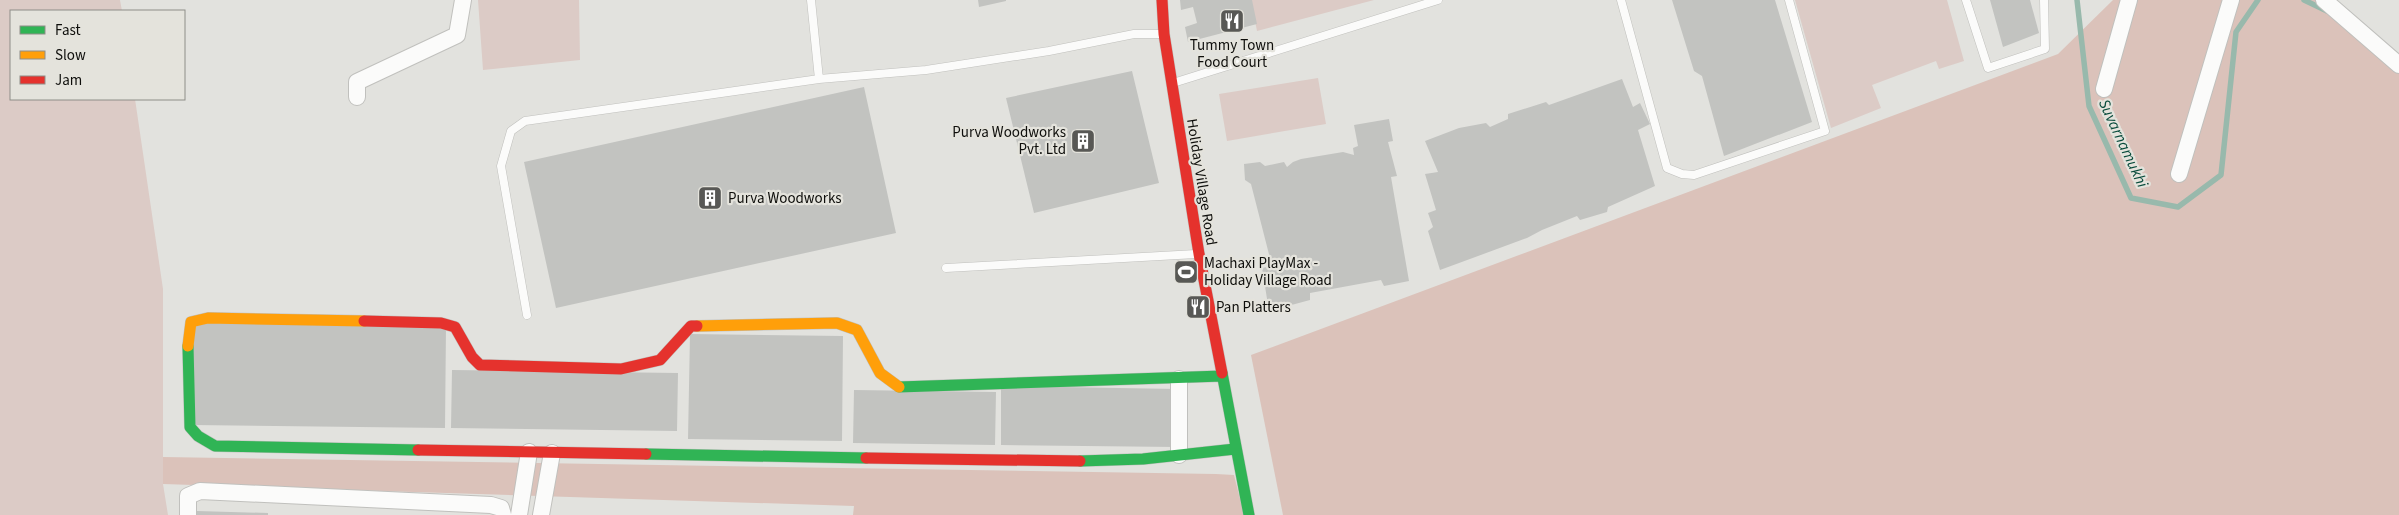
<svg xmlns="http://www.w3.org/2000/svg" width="2399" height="515" font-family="'Source Sans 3',sans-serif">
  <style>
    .green { fill: #dccbc6 }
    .forest { fill: #dbc2ba }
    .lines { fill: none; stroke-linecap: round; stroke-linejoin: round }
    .stream { stroke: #98b9ac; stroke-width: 5.5 }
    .building { fill: #c2c3c0 }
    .lane-casing { stroke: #c0c0bd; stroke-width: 9 }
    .street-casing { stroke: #c0c0bd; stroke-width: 18 }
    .fast-casing { stroke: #c0c0bd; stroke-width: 12 }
    .slow-casing { stroke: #c0c0bd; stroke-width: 12 }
    .jam-casing { stroke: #c0c0bd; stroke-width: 12 }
    .lane { stroke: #fbfbfa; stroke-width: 8 }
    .street { stroke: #fbfbfa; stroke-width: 16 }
    .fast { stroke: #30b455; stroke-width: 11 }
    .slow { stroke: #ff9f0a; stroke-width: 11 }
    .jam { stroke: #e5322d; stroke-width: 11 }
    .labels { text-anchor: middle; stroke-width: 4.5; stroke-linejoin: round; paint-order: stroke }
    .poi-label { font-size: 15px; fill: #0e0e0b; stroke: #e4e3dc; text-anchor: start }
    .street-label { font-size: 15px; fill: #0e0e0b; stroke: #e4e3dc }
    .water-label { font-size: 16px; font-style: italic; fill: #094c3c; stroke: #e4e3dc }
  </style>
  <rect width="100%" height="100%" fill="#e2e2de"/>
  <!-- green -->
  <path class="green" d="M0 0H120L122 11H11V99H135L163 289V484L168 515H0Z
    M478 0H579L580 60 483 70Z
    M1251 0H1374L1257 31Z
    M1795 0H1947L1964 61 1939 69 1936 61 1872 85 1881 108 1831 128Z
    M1318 78 1326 124 1227 141 1219 94Z"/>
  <!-- forest -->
  <path class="forest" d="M2113 0H2336L2399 55V515H1283L1251 355 2058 54Z
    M163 457 1216 474 1234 475 1244 515H853L854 506 163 484Z"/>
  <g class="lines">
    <!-- stream -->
    <path class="stream" d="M2077 0 2089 106 2131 198 2178 207 2221 175 2236 32 2258 0
      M2304 0 2327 11"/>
  </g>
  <!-- building -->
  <path class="building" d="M978 0H1006V1L979 7Z
    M1180 0H1252L1257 24 1188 42 1185 27 1197 23 1193 7 1181 10Z
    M1672 0H1775L1812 122 1724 156 1702 76 1694 71Z
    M1990 0H2030L2039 33 2003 47Z
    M1132 71 1159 183 1034 213 1006 98Z
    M1622 79 1633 107 1640 103 1650 124 1638 130 1655 186 1608 207 1607 212 1580 220 1577 216 1542 230 1527 238 1440 270 1428 231 1433 227 1428 213 1436 210 1425 174 1438 172 1425 141 1459 128 1486 123 1490 127 1508 119V114L1546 102 1549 105Z
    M864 87 896 233 556 308 524 162Z
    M1389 119 1393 141 1388 142 1397 176 1391 177 1409 281 1384 286 1381 280 1310 293V300L1269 311 1262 268 1272 266 1251 184 1245 180 1244 164 1260 162 1265 166 1284 162 1287 167 1293 162 1301 159 1343 152 1354 155 1353 148 1358 146 1354 125Z
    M194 323 446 326 445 428 193 425Z
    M690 334 843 336 842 441 688 439Z
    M452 370 678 373 677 431 451 428Z
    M1001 386 1177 389 1176 447 1001 445Z
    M854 390 996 392 995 445 853 443Z
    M197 511 268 513V515H197Z"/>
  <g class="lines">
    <defs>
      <path id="lane" d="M811 0 819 79
        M1621 0 1667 168 1682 174 1694 175 1825 131 1789 0
        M1966 0 1988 68 2045 49 2044 0
        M1173 83 1438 0
        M946 268 1196 254
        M527 315 501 166 511 131 525 121 819 79 926 70 1049 51 1134 34H1162"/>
      <path id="street" d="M2324 0 2399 65
        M2104 89 2129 0
        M357 97V82L457 35 463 0
        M2179 174 2231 0
        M1179 455V379
        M188 515V496L200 491 491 505 501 508 503 515
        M519 515 529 452
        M541 515 552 453"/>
      <path id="fast" d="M188 346 190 427 198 436 215 446 418 450
        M1222 373 1249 515
        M899 387 1222 376
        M646 454 866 458
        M1080 461 1143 459 1235 449"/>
      <path id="slow" d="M697 326 837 323 857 330 880 373 899 387
        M188 346 191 322 208 318 364 321"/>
      <path id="jam" d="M1162 0 1164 34 1199 254 1222 373
        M364 321 441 323 455 327 472 357 480 365 621 369 660 360 691 326H697
        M418 450 646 454
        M866 458 1080 461"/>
    </defs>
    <!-- lane casing -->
    <use href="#lane" class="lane-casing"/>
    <!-- street casing -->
    <use href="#street" class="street-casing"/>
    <!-- fast casing -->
    <use href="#fast" class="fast-casing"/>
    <!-- slow casing -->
    <use href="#slow" class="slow-casing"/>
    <!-- jam casing -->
    <use href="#jam" class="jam-casing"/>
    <!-- lane -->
    <use href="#lane" class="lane"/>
    <!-- street -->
    <use href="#street" class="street"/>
    <!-- fast -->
    <use href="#fast" class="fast"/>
    <!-- slow -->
    <use href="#slow" class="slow"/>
    <!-- jam -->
    <use href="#jam" class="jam"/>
  </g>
  <!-- icons -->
  <defs>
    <symbol id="restaurant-square" viewBox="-11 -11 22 22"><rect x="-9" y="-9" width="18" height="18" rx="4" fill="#585855" stroke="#e4e3dc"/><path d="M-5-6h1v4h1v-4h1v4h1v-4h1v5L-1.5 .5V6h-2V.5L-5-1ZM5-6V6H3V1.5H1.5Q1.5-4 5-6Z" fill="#fff"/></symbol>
    <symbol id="building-square" viewBox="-11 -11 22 22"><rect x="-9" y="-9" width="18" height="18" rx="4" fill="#585855" stroke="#e4e3dc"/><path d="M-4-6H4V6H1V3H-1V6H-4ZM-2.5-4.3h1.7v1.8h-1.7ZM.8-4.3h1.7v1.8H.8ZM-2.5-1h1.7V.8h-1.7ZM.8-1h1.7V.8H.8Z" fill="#fff"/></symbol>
    <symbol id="stadium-square" viewBox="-11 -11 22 22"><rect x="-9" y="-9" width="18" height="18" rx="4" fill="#585855" stroke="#e4e3dc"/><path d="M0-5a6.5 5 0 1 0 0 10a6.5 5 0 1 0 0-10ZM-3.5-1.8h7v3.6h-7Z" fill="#fff"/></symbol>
  </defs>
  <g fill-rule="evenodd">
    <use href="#restaurant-square" x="1218" y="7" width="28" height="28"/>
    <use href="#building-square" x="1069" y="127" width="28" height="28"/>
    <use href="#building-square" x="696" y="184" width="28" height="28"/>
    <use href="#stadium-square" x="1172" y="258" width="28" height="28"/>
    <use href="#restaurant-square" x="1184" y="293" width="28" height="28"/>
  </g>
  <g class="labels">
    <!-- poi labels -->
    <g class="poi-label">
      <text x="1232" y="50" text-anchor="middle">Tummy Town<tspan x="1232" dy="17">Food Court</tspan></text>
      <text x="1066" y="137" text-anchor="end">Purva Woodworks<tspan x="1066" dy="17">Pvt. Ltd</tspan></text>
      <text x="728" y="203">Purva Woodworks</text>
      <text x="1204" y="268">Machaxi PlayMax -<tspan x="1204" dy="17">Holiday Village Road</tspan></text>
      <text x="1216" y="312">Pan Platters</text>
    </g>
    <!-- street labels -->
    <g class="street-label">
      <text transform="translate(1202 182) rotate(81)" y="5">Holiday Village Road</text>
    </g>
    <!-- water labels -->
    <g class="water-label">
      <text transform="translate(2124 143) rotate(65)" y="6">Suvarnamukhi</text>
    </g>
  </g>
  <!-- legend -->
  <rect x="10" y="10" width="175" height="90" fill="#e4e3dc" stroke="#8e8e88"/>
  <rect x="20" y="26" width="25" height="8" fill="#30b455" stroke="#8e8e88"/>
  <text x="55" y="35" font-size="15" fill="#0e0e0b">Fast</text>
  <rect x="20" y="51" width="25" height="8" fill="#ff9f0a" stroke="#8e8e88"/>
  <text x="55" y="60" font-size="15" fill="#0e0e0b">Slow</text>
  <rect x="20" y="76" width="25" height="8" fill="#e5322d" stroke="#8e8e88"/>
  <text x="55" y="85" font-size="15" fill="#0e0e0b">Jam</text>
</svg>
